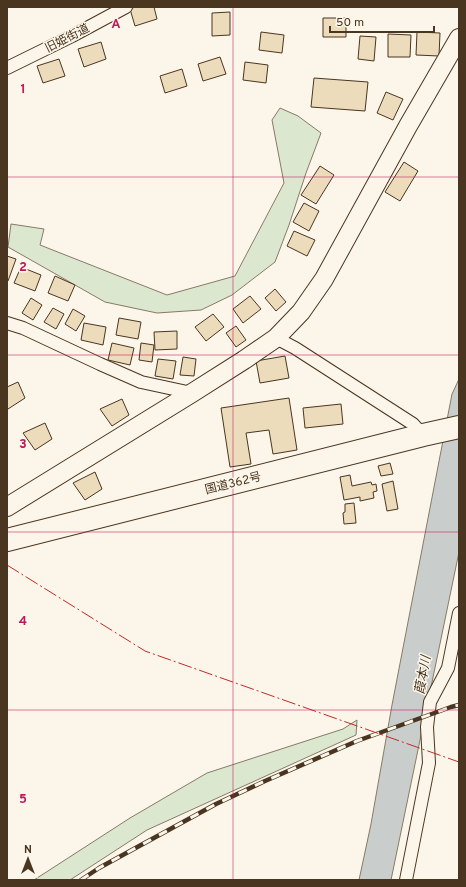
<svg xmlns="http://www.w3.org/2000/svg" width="466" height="887" font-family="Overpass,'Noto Sans JP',sans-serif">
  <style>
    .green { fill: #dce7d0; stroke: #887966 }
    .water { fill: #c9cecd; stroke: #887966 }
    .building { fill: #ecdcbc; stroke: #4a3520 }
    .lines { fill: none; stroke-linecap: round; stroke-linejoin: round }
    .street-casing { stroke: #4a3520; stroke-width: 14 }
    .secondary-casing { stroke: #4a3520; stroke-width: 20 }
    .highway-casing { stroke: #4a3520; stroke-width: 24 }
    .street { stroke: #fbf6e9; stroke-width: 12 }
    .secondary { stroke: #fbf6e9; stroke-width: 18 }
    .highway { stroke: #fbf6e9; stroke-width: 22 }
    .rail-casing { stroke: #4a3520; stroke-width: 4.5 }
    .rail { stroke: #fbf6e9; stroke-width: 3; stroke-dasharray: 9; stroke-linecap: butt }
    .power { stroke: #c62828; stroke-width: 1; stroke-dasharray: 14 3 2 3; stroke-linecap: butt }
    .grid { fill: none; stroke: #c2185b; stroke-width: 1; stroke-opacity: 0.55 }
    .labels { text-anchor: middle; stroke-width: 3; stroke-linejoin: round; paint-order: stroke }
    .street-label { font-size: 12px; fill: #4a3520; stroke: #fbf6e9 }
    .water-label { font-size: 13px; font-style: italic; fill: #4a3520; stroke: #fbf6e9 }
    .grid-label { font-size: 13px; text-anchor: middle; font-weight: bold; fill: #c2185b; stroke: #fbf6e9; stroke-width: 3; stroke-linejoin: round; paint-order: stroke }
  </style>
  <rect width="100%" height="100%" fill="#fbf6e9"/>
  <!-- green -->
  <path class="green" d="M280 108 298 116 321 133 306 173 289 225 275 262 232 295 201 310 157 313 105 302 8 247 11 224 44 229 40 245 167 295 235 276 284 183 272 120Z
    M357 720 356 735 147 830 70 880H34L130 818 207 773 343 729Z"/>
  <!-- water -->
  <path class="water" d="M459 379V552L391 880H359L371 824 392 705 452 394Z"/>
  <!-- building -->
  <path class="building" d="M135 7H154L157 19 135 26 130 9Z
    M230 12V35L212 36V13Z
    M323 18H346V37H323Z
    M261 32 284 35 282 53 259 50Z
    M417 32 440 33 439 56 416 55Z
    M388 34 411 35 410 57H388Z
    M360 36 376 37 374 61 358 59Z
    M101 42 106 59 84 67 78 49Z
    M220 57 226 74 203 81 198 64Z
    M59 59 65 76 43 83 37 66Z
    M245 62 268 65 266 83 243 80Z
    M182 69 187 86 165 93 160 76Z
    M314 78 368 82 365 111 311 107Z
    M386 92 403 99 393 120 377 113Z
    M404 162 418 171 400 201 385 192Z
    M320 166 334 175 316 204 301 195Z
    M304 203 319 211 309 231 293 222Z
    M294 231 315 240 307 256 287 246Z
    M7 256 16 259 8 281 7 280Z
    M21 267 41 275 35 291 14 283Z
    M55 276 75 285 68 301 48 293Z
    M275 289 286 302 276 311 265 298Z
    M250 296 261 309 243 323 233 309Z
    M31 298 42 305 33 320 22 313Z
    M53 308 64 314 56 329 44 322Z
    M73 309 85 316 76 331 65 324Z
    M213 314 224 327 206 341 195 327Z
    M119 318 141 322 138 339 116 335Z
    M84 323 106 327 103 345 81 340Z
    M236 326 246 340 236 347 226 333Z
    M177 331V349L155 350 154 332Z
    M112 343 134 348 130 365 108 360Z
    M141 343 154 345 152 362 139 360Z
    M285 356 289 378 260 383 256 361Z
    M183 357 196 359 194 376 180 375Z
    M158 359 176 361 173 379 155 376Z
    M18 382 25 398 8 409 7 407V387Z
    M289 398 297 450 273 454 269 430 246 433 251 464 230 467 221 408Z
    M122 399 129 415 112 426 100 409Z
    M341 404 343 424 305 428 303 408Z
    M45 423 52 439 35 450 23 433Z
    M390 463 393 474 381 476 378 466Z
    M95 472 102 489 85 500 73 483Z
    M350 475 352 486 371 482 372 485 376 484 377 491 373 492 374 498 360 501V497L344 500 340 477Z
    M393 481 398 509 387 511 382 484Z
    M354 503 356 523 344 524 343 513 345 512V504Z"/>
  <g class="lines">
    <defs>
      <path id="street" d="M7 68 72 36 126 7
        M7 323 23 328 100 364 141 382 192 393
        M276 338 295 348 413 424 423 435
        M406 880 429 763 427 727 430 702 448 668 459 613"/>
      <path id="secondary" d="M7 507 192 393 244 360 276 338 301 312 324 279 408 126 459 38"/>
      <path id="highway" d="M7 540 423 435 459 427"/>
    </defs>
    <!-- street casing -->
    <use href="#street" class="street-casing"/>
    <!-- secondary casing -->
    <use href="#secondary" class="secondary-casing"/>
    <!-- highway casing -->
    <use href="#highway" class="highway-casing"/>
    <!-- street -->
    <use href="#street" class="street"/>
    <!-- secondary -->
    <use href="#secondary" class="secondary"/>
    <!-- highway -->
    <use href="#highway" class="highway"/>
    <defs>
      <path id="rail" d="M81 880 99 868 216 804 265 781 357 741 451 707 459 705"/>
    </defs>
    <!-- rail casing -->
    <use href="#rail" class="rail-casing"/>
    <!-- rail -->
    <use href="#rail" class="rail"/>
    <!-- power -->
    <path class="power" d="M7 565 145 651 459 762"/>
  </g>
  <!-- grid -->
  <path class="grid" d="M233 7V880M7 177H459M7 355H459M7 532H459M7 710H459"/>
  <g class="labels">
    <!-- street labels -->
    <g class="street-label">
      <text transform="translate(67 38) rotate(-27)" y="4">旧姫街道</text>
      <text transform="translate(233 483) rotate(-14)" y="4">国道362号</text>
    </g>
    <!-- water labels -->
    <g class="water-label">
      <text transform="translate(422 675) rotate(-80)" y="5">葭本川</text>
    </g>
  </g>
  <g class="grid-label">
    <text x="116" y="28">A</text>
    <text x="23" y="93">1</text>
    <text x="23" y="271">2</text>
    <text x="23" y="448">3</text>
    <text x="23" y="625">4</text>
    <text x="23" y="803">5</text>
  </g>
  <!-- border -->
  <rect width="466" height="887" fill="none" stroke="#4a3520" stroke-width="16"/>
  <!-- north arrow -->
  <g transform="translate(28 859)" stroke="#fbf6e9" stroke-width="3" paint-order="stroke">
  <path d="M0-3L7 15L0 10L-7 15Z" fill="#4a3520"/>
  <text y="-6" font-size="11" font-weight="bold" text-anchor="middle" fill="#4a3520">N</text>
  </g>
  <!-- scale -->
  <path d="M330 26v6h104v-6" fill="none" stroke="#4a3520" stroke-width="2"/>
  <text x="336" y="26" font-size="12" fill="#4a3520" stroke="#fbf6e9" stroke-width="3" paint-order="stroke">50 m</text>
</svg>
